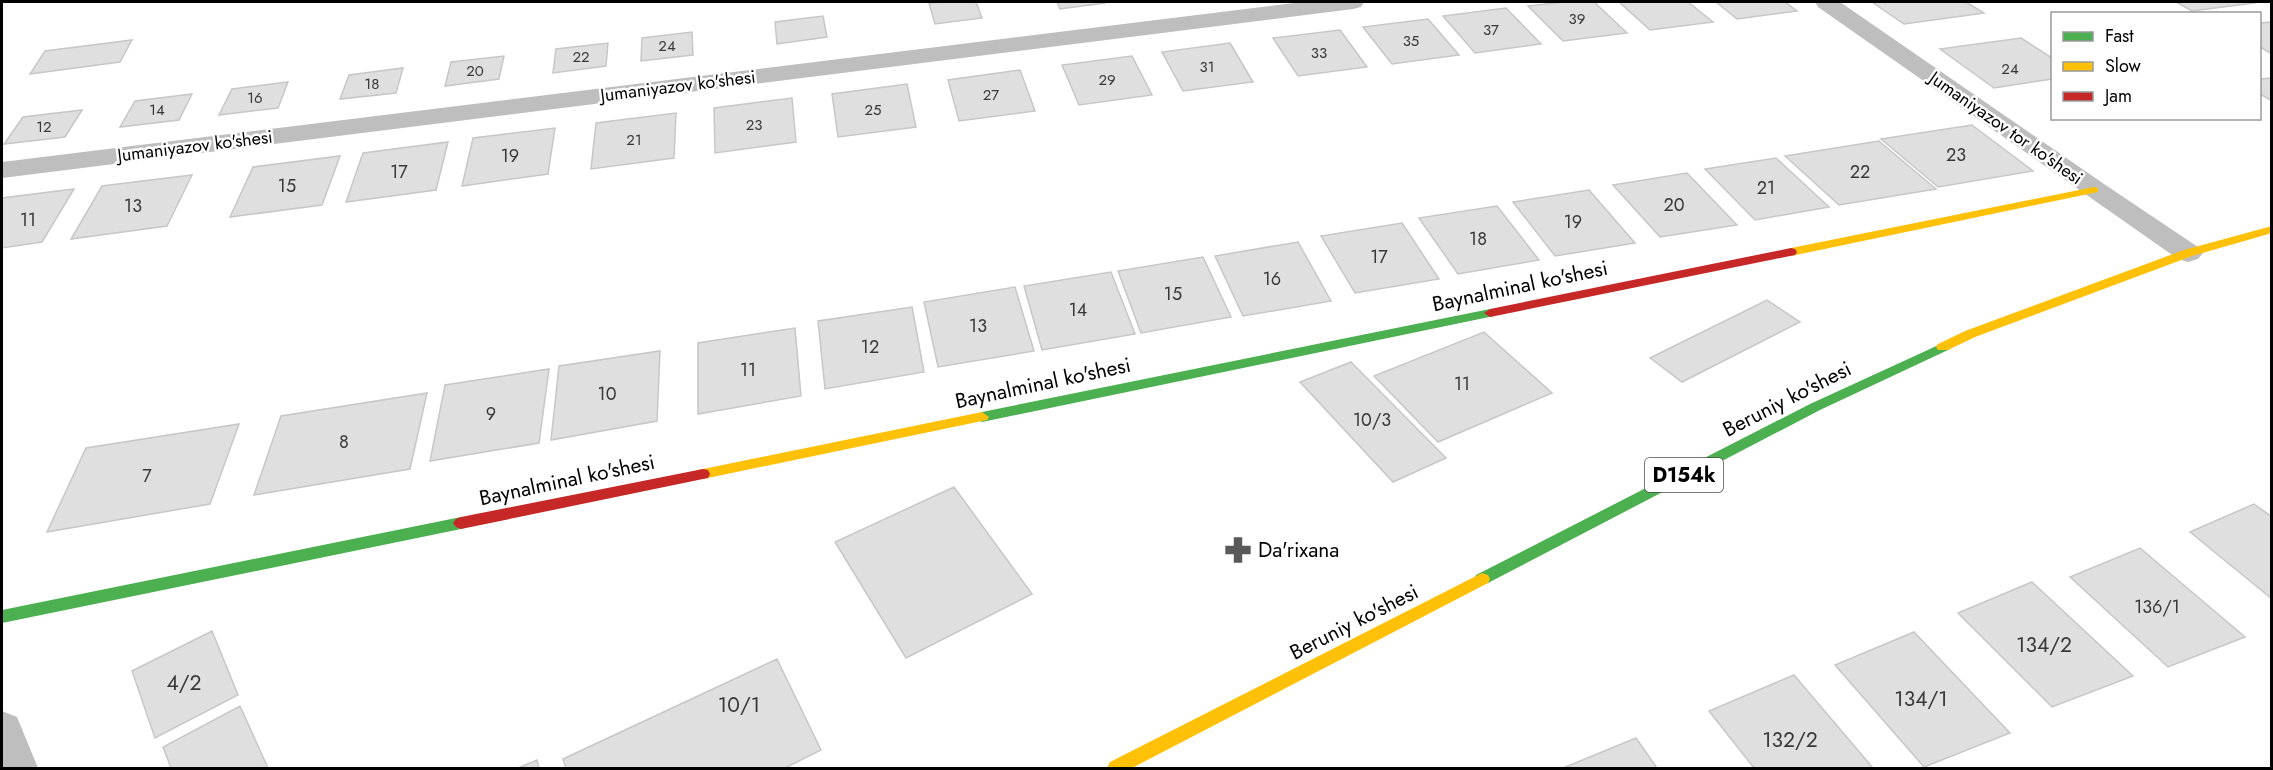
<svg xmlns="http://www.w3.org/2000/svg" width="2273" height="770" font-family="Jost,sans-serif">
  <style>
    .building { fill: #dfdfdf; stroke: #c7c7c7; stroke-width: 1.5 }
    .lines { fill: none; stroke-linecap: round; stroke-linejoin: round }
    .street { fill: #bebebe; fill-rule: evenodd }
    .fast { fill: #4caf50; fill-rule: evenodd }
    .slow { fill: #ffc107; fill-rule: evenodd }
    .jam { fill: #c62828; fill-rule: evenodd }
    .labels { text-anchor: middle; stroke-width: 5; stroke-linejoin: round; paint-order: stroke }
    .far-number-label { font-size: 15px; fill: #383838 }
    .far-street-label { font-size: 18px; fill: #000; stroke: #fff }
    .number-label { font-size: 18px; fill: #383838 }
    .shield { fill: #fff; stroke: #4c4c4c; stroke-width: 1.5 }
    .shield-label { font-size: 20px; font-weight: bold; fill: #000 }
    .street-label { font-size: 21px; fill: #000; stroke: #fff }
    .poi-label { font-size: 21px; fill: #000; stroke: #fff; text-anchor: start }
    .near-number-label { font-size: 21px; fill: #383838 }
  </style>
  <rect width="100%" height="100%" fill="#fff"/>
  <!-- building -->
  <path class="building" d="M944 2H976L982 18 935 24 929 3Z
    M1057 2H1105V3L1060 9Z
    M1563 2H1594L1627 33 1563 41 1528 6Z
    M1619 2H1688L1713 22 1650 30Z
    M1716 2H1785L1797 11 1737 19Z
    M1872 2H1966L1984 13 1904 24Z
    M2176 2H2252L2254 3 2192 11Z
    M1506 8 1541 44 1475 53 1443 16Z
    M823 16 827 37 777 44 775 22Z
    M1428 19 1459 55 1392 64 1363 27Z
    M2272 22V54L2260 47V23Z
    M1340 30 1367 67 1298 76 1273 38Z
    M692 32 693 55 641 61 642 38Z
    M2021 38 2052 58V79L1994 88 1940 49Z
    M132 40 120 62 30 74 45 51Z
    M608 43 606 66 553 73 556 49Z
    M1230 43 1253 82 1183 91 1162 52Z
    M504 56 499 79 445 86 451 62Z
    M1132 56 1152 95 1079 105 1062 65Z
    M403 68 396 93 340 99 349 75Z
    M1020 70 1035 111 959 121 948 80Z
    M2272 78V101L2260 94V79Z
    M288 82 278 108 219 115 232 89Z
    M907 84 916 127 838 137 832 94Z
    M192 94 179 120 120 127 135 101Z
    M792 98 796 142 715 153 714 108Z
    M82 110 65 137 4 144 23 117Z
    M676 113 674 158 591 169 596 123Z
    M1972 125 2033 171 1938 187 1881 139Z
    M555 128 548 174 462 186 473 138Z
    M1879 141 1936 189 1839 205 1785 156Z
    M448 142 436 190 346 202 363 153Z
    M340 156 322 205 230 217 253 167Z
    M1776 158 1829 207 1755 220 1705 169Z
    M1687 173 1737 225 1660 237 1613 185Z
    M192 175 167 226 71 239 102 186Z
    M74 189 42 242 2 248V198Z
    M1589 190 1635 243 1555 256 1513 202Z
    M1497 206 1539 260 1458 274 1419 218Z
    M1402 223 1439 279 1355 293 1321 236Z
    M1298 242 1331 301 1243 316 1215 256Z
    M1203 257 1231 317 1141 333 1118 271Z
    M1111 272 1135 334 1042 350 1024 286Z
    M1015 287 1034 351 938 367 924 302Z
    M1767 300 1800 322 1682 382 1650 358Z
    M912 307 924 372 825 389 818 321Z
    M795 328 801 396 698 414V343Z
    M1484 332 1552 393 1438 442 1374 376Z
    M660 351 657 421 551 440 559 366Z
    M1351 362 1446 458 1393 482 1300 382Z
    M549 369 539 443 430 461 445 385Z
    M427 393 410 469 254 495 281 416Z
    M239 424 210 504 47 532 86 448Z
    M954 487 1032 594 906 658 835 542Z
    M2254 504 2272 517V599L2190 532Z
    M2140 548 2245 637 2168 667 2070 577Z
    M2032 582 2133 676 2052 707 1958 613Z
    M212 631 238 695 155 738 132 671Z
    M1914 632 2010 733 1924 767 1835 665Z
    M777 659 821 750 785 768H566L563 759Z
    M1794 675 1873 768H1754L1709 711Z
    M240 706 268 768H171L163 747Z
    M1636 738 1657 768H1563Z
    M537 760 539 768H518Z"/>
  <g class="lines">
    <!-- street -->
    <path class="street" d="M1302 2H1364L1361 7 1353 9 2 178V162Z
      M1815 2H1840L2104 184 2198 247 2203 253 2198 259 2188 262 2178 259 1818 7Z
      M2 711 17 717 38 768H2Z"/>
    <!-- fast -->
    <path class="fast" d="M1490 309 1494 310 1496 313 1494 316 982 422 975 417 982 412Z
      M1943 343 1948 344 1950 347 1948 350 1820 410 1488 583 1482 585 1476 583 1474 579 1476 575 1810 404Z
      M461 517 466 519 469 523 466 527 461 529 2 623V610Z"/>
    <!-- slow -->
    <path class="slow" d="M2094 187 2098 188V192L1791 256 1785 252 1791 248Z
      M2272 226V233L2192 256 1975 337 1948 350H1938L1936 347 1938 344 1965 331 2184 250Z
      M982 412 989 417 987 420 703 479 698 478 696 474 698 470 703 469Z
      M1482 573 1488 575 1490 579 1488 583 1132 768H1107L1110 762Z"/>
    <!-- jam -->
    <path class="jam" d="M1791 248 1795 249 1797 252 1795 255 1490 317 1484 313 1490 309Z
      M703 469 708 470 710 474 708 478 703 479 461 529 456 527 453 523 456 519 461 517Z"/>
  </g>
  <!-- icons -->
  <defs>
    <symbol id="pharmacy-bare" viewBox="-9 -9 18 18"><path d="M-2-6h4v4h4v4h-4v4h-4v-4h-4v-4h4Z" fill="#595959" stroke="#fff" stroke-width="2.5" paint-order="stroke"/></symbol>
  </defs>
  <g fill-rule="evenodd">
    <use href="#pharmacy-bare" x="1219" y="531" width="38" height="38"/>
  </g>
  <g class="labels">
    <!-- far-number labels -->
    <g class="far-number-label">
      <text x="1577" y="24">39</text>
      <text x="1491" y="35">37</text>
      <text x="1411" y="46">35</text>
      <text x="667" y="51">24</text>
      <text x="1319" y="58">33</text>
      <text x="581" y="62">22</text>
      <text x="1207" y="72">31</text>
      <text x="2010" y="74">24</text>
      <text x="475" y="76">20</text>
      <text x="1107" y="85">29</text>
      <text x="372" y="89">18</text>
      <text x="991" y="100">27</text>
      <text x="255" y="103">16</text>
      <text x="157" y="115">14</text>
      <text x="873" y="115">25</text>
      <text x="754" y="130">23</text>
      <text x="44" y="132">12</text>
      <text x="634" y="145">21</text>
    </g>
    <!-- far-street labels -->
    <g class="far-street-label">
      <text transform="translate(678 86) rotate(-7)" y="6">Jumaniyazov ko'shesi</text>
      <text transform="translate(2006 128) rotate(35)" y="6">Jumaniyazov tor ko'shesi</text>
      <text transform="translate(195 146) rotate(-7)" y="6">Jumaniyazov ko'shesi</text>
    </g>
    <!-- number labels -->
    <g class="number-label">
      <text x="1956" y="161">23</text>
      <text x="510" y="162">19</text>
      <text x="399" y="178">17</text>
      <text x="1860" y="178">22</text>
      <text x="287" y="192">15</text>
      <text x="1766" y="194">21</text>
      <text x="1674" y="211">20</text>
      <text x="133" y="212">13</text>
      <text x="28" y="226">11</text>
      <text x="1573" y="228">19</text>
      <text x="1478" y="245">18</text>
      <text x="1379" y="263">17</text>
      <text x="1272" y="285">16</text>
      <text x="1173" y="300">15</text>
      <text x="1078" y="316">14</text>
      <text x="978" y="332">13</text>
      <text x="870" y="353">12</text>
      <text x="748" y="376">11</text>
      <text x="1462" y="390">11</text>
      <text x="607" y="400">10</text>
      <text x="491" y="420">9</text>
      <text x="1372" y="426">10/3</text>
      <text x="344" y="448">8</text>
      <text x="147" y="482">7</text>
      <text x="2157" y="613">136/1</text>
    </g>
    <!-- shield labels -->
    <rect class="shield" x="1645" y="458" width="78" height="34" rx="4.5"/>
    <g class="shield-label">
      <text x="1684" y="482">D154k</text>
    </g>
    <!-- street labels -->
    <g class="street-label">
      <text transform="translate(1520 286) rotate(-12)" y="7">Baynalminal ko'shesi</text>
      <text transform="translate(1043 383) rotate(-12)" y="7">Baynalminal ko'shesi</text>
      <text transform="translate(1787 399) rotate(-27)" y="7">Beruniy ko'shesi</text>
      <text transform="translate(567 480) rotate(-12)" y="7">Baynalminal ko'shesi</text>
      <text transform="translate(1354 622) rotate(-27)" y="7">Beruniy ko'shesi</text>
    </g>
    <!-- poi labels -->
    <g class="poi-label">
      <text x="1258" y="557">Da'rixana</text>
    </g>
    <!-- near-number labels -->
    <g class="near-number-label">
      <text x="2044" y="652">134/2</text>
      <text x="184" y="690">4/2</text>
      <text x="1921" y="706">134/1</text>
      <text x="739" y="712">10/1</text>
      <text x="1790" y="747">132/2</text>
    </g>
  </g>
  <!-- border -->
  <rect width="2273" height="770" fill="none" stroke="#000000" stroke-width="6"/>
  <!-- legend -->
  <rect x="2051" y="12" width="210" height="108" fill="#ffffff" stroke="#999999" stroke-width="1.5"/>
  <rect x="2063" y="32" width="30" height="9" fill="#4caf50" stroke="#999999" stroke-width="1.5"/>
  <text x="2105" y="42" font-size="18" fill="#000000">Fast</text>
  <rect x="2063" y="62" width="30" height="9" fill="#ffc107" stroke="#999999" stroke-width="1.5"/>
  <text x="2105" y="72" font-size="18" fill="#000000">Slow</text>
  <rect x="2063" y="92" width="30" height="9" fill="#c62828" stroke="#999999" stroke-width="1.5"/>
  <text x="2105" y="102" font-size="18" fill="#000000">Jam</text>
</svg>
